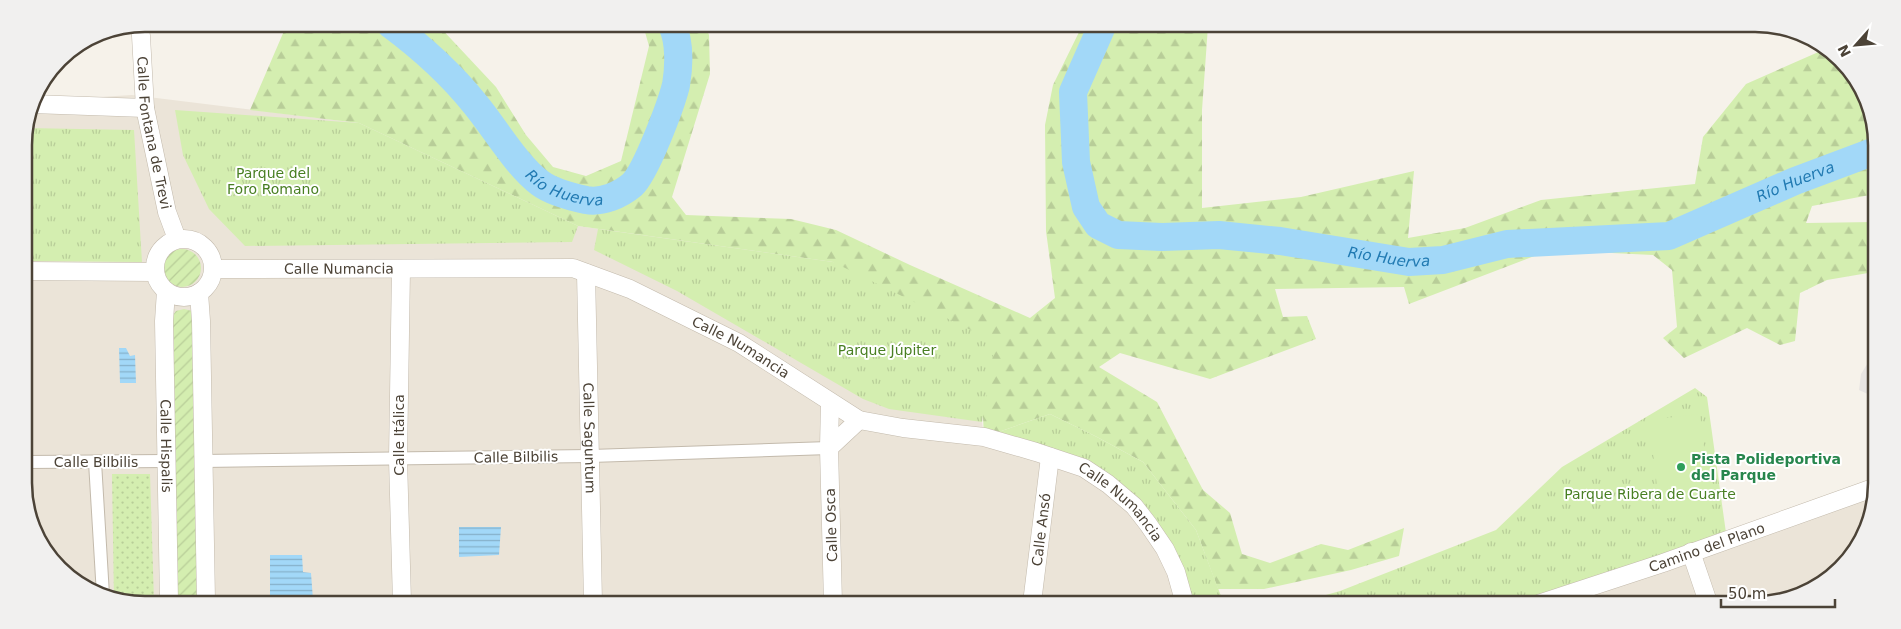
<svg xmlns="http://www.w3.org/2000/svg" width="1901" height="629" font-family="'DejaVu Sans',sans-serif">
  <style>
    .residential { fill: #ebe4d8 }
    .grass { fill: url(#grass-dots) }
    .forest { fill: url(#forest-firs) }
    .park { fill: url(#park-tufts) }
    .garden { fill: url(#garden-furrows) }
    .pitch { fill: #d4eeb0 }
    .parking { fill: #e8e5e2 }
    .water { fill: url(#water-rules) }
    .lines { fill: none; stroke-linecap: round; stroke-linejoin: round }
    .river { stroke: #a2d8f8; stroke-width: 28 }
    .pedestrian-casing { stroke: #c3baac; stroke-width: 14 }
    .minor-casing { stroke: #c3baac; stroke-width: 19 }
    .pedestrian { stroke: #fff; stroke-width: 12 }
    .minor { stroke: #fff; stroke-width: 18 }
    .leisure-dot { fill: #2e9e5b; stroke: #fff; stroke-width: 2 }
    .labels { text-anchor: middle; stroke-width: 4; stroke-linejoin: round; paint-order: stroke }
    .street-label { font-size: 14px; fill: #4c4337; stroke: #fff }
    .park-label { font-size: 14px; fill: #487f22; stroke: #fff }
    .leisure-label { font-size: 14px; font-weight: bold; fill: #27864d; stroke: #fff; text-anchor: start }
    .water-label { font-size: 15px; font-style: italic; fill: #217ab2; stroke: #fff }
    .rim { fill: none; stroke: #4c4337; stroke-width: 2.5 }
  </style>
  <defs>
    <pattern id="grass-dots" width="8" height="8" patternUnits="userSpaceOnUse" patternTransform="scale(1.25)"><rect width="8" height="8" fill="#d4eeb0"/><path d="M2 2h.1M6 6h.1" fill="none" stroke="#b8cd98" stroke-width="1.8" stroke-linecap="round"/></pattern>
    <pattern id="forest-firs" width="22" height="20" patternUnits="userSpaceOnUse" patternTransform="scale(1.25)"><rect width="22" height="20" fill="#d4eeb0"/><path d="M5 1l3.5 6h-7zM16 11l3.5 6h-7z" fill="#b8cd98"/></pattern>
    <pattern id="park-tufts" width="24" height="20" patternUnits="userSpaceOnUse" patternTransform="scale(1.25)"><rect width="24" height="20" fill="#d4eeb0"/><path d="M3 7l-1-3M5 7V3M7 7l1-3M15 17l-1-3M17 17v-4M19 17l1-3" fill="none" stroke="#b8cd98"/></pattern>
    <pattern id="garden-furrows" width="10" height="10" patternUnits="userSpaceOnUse" patternTransform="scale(1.25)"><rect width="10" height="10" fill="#d4eeb0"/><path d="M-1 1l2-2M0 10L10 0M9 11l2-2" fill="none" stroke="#b8cd98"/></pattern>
    <pattern id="water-rules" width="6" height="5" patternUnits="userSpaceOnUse" patternTransform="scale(1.25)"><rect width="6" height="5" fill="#a2d8f8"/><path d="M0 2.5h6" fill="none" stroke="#86b1ca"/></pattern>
  </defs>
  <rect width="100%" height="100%" fill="#f6f2ea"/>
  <!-- residential -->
  <path class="residential" d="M132 95 359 123 578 226 833 262 995 342 982 422 984 437 1050 457 1134 506 1184 604 114 601 54 564 26 507 24 138 33 101Z
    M1873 487V515L1857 551 1830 580 1763 605 1538 604Z"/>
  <!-- grass -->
  <path class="grass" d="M112 474H150L154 601H114Z"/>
  <!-- forest -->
  <path class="forest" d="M287 24H437L496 87 526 135 553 167 586 176 621 161 649 46 643 25H705L709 35 710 74 672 197 686 215 791 219 836 230 910 265 1030 318 1055 298 1046 231 1045 125 1053 85 1082 26H1208L1202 110V208L1301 197 1414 171 1408 238 1465 228 1541 200 1695 184 1703 137 1746 84 1823 50 1847 65 1875 122V194L1812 206 1806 223 1874 222V272L1827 280 1800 293 1795 341 1780 345 1747 328 1684 358 1663 338 1677 327 1672 270 1653 255 1550 250 1409 304 1404 287 1275 289 1283 317 1307 316 1316 339 1210 379 1120 353 1099 367 1157 402 1203 490 1230 513 1242 554 1270 563 1321 544 1348 550 1404 528 1399 556 1351 570 1264 589H1218L1196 530 1143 462 1097 437 1050 414 984 437 983 417 833 262 578 226 359 123 250 110Z"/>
  <!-- park -->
  <path class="park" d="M175 110 359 123 578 226 572 242 245 246 209 209 183 155Z
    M26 128 134 130 142 262 25 261 24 138Z
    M598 229 833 262 995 342 982 422 889 409 863 399 677 291 594 250Z
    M1695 388 1707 397 1727 540 1538 604H1294L1340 591 1496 530 1562 467Z
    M1050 414 1097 437 1143 462 1196 530 1224 604H1185L1176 572 1108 484 984 437Z"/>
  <!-- garden -->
  <path class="garden" d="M163 268a19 19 0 1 1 38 0a19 19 0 1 1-38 0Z
    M184 309 192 311 199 601H174L171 318 176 311Z"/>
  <!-- pitch -->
  <path class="pitch" d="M1700 414 1712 513 1661 519 1649 420Z"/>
  <!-- parking -->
  <path class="parking" d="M1874 353V397L1859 390 1861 374Z"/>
  <!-- water -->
  <path class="water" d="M119 348H126L130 356 135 355 136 383H120Z
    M459 527H501L499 555 459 557Z
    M270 555H302L303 572 311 573 313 600 270 601Z"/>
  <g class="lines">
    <!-- river -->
    <g class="river">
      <path id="s1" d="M390 24C421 47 451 74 475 104 495 128 516 165 540 183 552 192 572 197 586 200 602 203 620 195 632 185 646 172 671 105 676 85 679 67 680 42 672 25"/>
      <path id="s2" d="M1102 26 1073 92 1076 162 1086 207 1098 225 1118 235 1162 237 1219 235 1280 241 1409 262 1443 260 1507 244 1669 236 1795 181 1875 151"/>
    </g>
    <defs>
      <path id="pedestrian" d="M203 461 591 456 829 448
        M26 462 167 461
        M95 462 103 595"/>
      <g id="minor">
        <path id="s3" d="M139 25 141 36 145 108 167 212 177 239"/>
        <path d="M32 104 145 108"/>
        <circle cx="184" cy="268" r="29"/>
        <path id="s4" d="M214 269 573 268 630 289 739 343 859 420 903 428 984 437 1036 452 1084 468 1108 484 1134 506 1148 524 1165 549 1176 572 1185 604"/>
        <path d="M401 269 398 459 402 602"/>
        <path d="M25 271 155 272"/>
        <path id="s5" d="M586 273 593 602"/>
        <path id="s6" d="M166 291 164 321 169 601"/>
        <path d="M199 293 201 321 206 601"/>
        <path d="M829 448 830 402"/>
        <path d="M1691 552 1709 605"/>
        <path d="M833 603 829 448 859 420"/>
        <path id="s7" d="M1032 603 1050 457"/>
        <path id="s8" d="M1538 604 1663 563 1873 488"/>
      </g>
    </defs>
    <!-- pedestrian casing -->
    <use href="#pedestrian" class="pedestrian-casing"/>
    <!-- minor casing -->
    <use href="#minor" class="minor-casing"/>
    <!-- pedestrian -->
    <use href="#pedestrian" class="pedestrian"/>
    <!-- minor -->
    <use href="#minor" class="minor"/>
  </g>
  <!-- markers -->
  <circle class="leisure-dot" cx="1681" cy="467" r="5"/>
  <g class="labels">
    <!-- street labels -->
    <g class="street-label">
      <text dy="5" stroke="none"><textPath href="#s3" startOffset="109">Calle Fontana de Trevi</textPath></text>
      <text dy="5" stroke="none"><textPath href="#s4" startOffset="125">Calle Numancia</textPath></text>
      <text dy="5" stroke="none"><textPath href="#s4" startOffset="545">Calle Numancia</textPath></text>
      <text transform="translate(399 435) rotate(-90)" y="5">Calle Itálica</text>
      <text dy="5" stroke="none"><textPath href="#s5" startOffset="165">Calle Saguntum</textPath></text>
      <text dy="5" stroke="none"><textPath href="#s6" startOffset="155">Calle Hispalis</textPath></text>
      <text transform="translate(516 457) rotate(-1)" y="5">Calle Bilbilis</text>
      <text x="96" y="467">Calle Bilbilis</text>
      <text dy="5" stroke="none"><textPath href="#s4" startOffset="965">Calle Numancia</textPath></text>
      <text transform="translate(831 525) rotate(-92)" y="5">Calle Osca</text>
      <text dy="5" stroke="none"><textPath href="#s7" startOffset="74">Calle Ansó</textPath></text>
      <text dy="5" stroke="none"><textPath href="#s8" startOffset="178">Camino del Plano</textPath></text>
    </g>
    <!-- park labels -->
    <g class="park-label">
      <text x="273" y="178">Parque del<tspan x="273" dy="16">Foro Romano</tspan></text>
      <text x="887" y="355">Parque Júpiter</text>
      <text x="1650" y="499">Parque Ribera de Cuarte</text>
    </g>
    <!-- leisure labels -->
    <g class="leisure-label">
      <text x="1691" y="464">Pista Polideportiva<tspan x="1691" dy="16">del Parque</tspan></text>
    </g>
    <!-- water labels -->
    <g class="water-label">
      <text dy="5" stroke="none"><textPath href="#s1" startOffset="245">Río Huerva</textPath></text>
      <text dy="5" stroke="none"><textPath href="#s2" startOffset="925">Río Huerva</textPath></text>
      <text dy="5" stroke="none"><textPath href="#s2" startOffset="505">Río Huerva</textPath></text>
    </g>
  </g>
  <!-- crop -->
  <path d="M0 0H1901V629H0ZM145 32H1755A113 113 0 0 1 1868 145V483A113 113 0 0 1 1755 596H145A113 113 0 0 1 32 483V145A113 113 0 0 1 145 32Z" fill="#f1f0ef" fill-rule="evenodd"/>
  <path class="rim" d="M145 32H1755A113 113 0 0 1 1868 145V483A113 113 0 0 1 1755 596H145A113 113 0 0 1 32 483V145A113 113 0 0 1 145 32Z"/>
  <!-- north arrow -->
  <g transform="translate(1856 45) rotate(243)" stroke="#ffffff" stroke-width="4" paint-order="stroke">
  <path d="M0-4L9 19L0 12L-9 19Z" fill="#4c4337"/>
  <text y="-8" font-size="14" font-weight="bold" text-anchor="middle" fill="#4c4337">N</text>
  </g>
  <!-- scale -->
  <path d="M1721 599v8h114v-8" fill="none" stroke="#4c4337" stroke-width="2.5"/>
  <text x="1728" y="599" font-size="15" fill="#4c4337" stroke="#ffffff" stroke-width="4" paint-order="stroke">50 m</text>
</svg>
